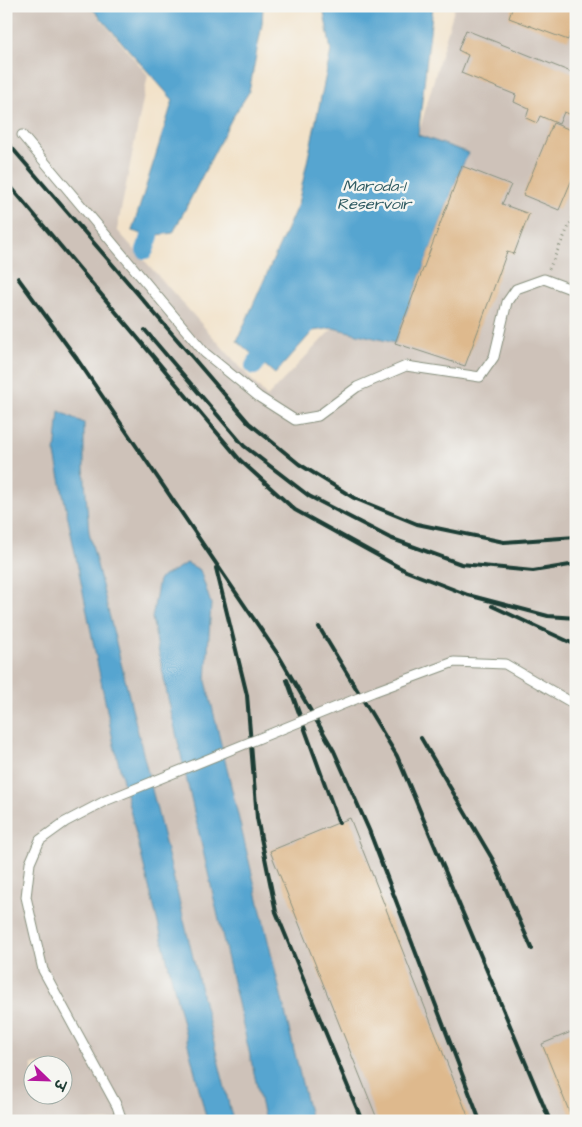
<svg xmlns="http://www.w3.org/2000/svg" width="582" height="1127" font-family="'Architects Daughter','Playpen Sans Deva',sans-serif">
  <style>
    .industrial { fill: #cec2b9; fill-rule: evenodd }
    .water { fill: #57a5d0; stroke: #3b7182 }
    .lines { fill: none; stroke-linecap: round; stroke-linejoin: round }
    .canal { stroke: #57a5d0; stroke-width: 18 }
    .building { fill: #deb98d }
    .lane-casing { stroke: #88907e; stroke-width: 11 }
    .path { stroke: #88907e; stroke-width: 3; stroke-dasharray: 1 4; stroke-linecap: butt }
    .lane { stroke: #fff; stroke-width: 9 }
    .rail { stroke: #1f3d34; stroke-width: 4 }
    .lane-bridge-casing { stroke: #88907e; stroke-width: 11; stroke-linecap: butt }
    .lane-bridge { stroke: #fff; stroke-width: 9 }
    .labels { text-anchor: middle; stroke-width: 5; stroke-linejoin: round; paint-order: stroke }
    .water-label { font-size: 16px; font-style: italic; fill: #305c63; stroke: #f6f6f2 }
  </style>
  <rect width="100%" height="100%" fill="#f6f6f2"/>
  <filter id="ink" filterUnits="userSpaceOnUse"><feTurbulence type="fractalNoise" baseFrequency=".02" numOctaves="2"/><feDisplacementMap in="SourceGraphic" scale="10" xChannelSelector="R" yChannelSelector="G"/><feConvolveMatrix kernelMatrix="1 2 1 2 8 2 1 2 1" color-interpolation-filters="sRGB"/></filter>
  <filter id="wash" filterUnits="userSpaceOnUse"><feTurbulence type="fractalNoise" baseFrequency=".0096" numOctaves="4" result="noise"/><feDisplacementMap in="SourceGraphic" scale="20" xChannelSelector="R" yChannelSelector="G"/><feGaussianBlur stdDeviation="1.12" result="paint"/><feColorMatrix in="noise" values="0 0 0 0 0 0 0 0 0 0 0 0 0 0 0 0 0 1.4 0 .05"/><feComposite in="paint" operator="in"/></filter>
  <g filter="url(#wash)">
    <rect width="100%" height="100%" fill="#f2e2c9"/>
    <!-- industrial -->
    <path class="industrial" d="M6 6H89L148 75 117 230 267 397 333 328 394 343 462 166 469 153 418 135 455 6H576V1121H6ZM32 1064H62V1094H32Z"/>
    <!-- water -->
    <path class="water" d="M90 6H263L262 24 249 92 231 120 173 233 150 236 132 231 173 100Z
      M323 6H433L418 135 469 153 462 166 395 343 333 328 313 331 275 374 237 341 298 204 331 51Z
      M59 411 84 423V468L89 532 233 1121H207L114 745 55 454Z
      M187 563 200 570 211 604 206 681 311 1121H265L167 694 152 618 159 579Z"/>
    <g class="lines">
      <!-- canal -->
      <path class="canal" d="M145 250 150 236
        M254 366 258 359"/>
    </g>
    <g id="blocks">
      <!-- building -->
      <path class="building" d="M513 6H576V19L568 40 509 18Z
        M466 30 576 74V105L572 115 564 112 559 124 540 116 537 123 526 118 529 109 514 102 516 95 461 73 468 55 458 50Z
        M553 123 576 132V170L559 210 523 195Z
        M462 166 511 185 502 204 529 214 514 254 507 252 465 366 395 343Z
        M350 818 470 1121H378L270 851Z
        M576 1030V1121H573L542 1044Z"/>
    </g>
  </g>
  <g filter="url(#ink)">
    <use href="#blocks" fill-opacity="0" stroke="#88907e" stroke-width="1"/>
    <g class="lines">
      <defs>
        <path id="lane" d="M22 135 205 353 259 397 295 420 318 416 357 387 406 366 480 377 494 357 507 302 516 289 544 279 576 291
          M117 1106 122 1121"/>
      </defs>
      <!-- lane casing -->
      <use href="#lane" class="lane-casing"/>
      <!-- path -->
      <path class="path" d="M549 269 576 211"/>
      <!-- lane -->
      <use href="#lane" class="lane"/>
      <!-- rail -->
      <path class="rail" d="M6 141 249 423 299 464 354 498 417 524 504 542 576 537
        M6 181 240 460 295 510 406 571 468 595 548 616 576 618
        M18 278 77 359 279 656 334 751 369 830 480 1121
        M145 330 244 446 309 496 390 538 461 564 533 571 576 564
        M216 568 247 695 257 818 276 912 362 1121
        M492 606 576 645
        M319 627 397 756 550 1121
        M287 680 339 823
        M421 738 493 860 532 949"/>
      <defs>
        <path id="lane-bridge" d="M117 1106 43 970 26 897 30 863 40 840 65 822 105 801 373 692 454 662 505 664 576 705"/>
      </defs>
      <!-- lane-bridge casing -->
      <use href="#lane-bridge" class="lane-bridge-casing"/>
      <!-- lane-bridge -->
      <use href="#lane-bridge" class="lane-bridge"/>
    </g>
  </g>
  <g class="labels">
    <!-- water labels -->
    <g class="water-label">
      <text x="374" y="191">Maroda-1<tspan x="374" dy="18">Reservoir</tspan></text>
    </g>
  </g>
  <!-- margin -->
  <rect width="582" height="1127" fill="none" stroke="#f6f6f2" stroke-width="25"/>
  <!-- north arrow -->
  <g transform="translate(48 1080) rotate(113)"><circle r="24" fill="#f6f6f2" stroke="#a0aca6"/>
  <path d="M0-4L9 19L0 12L-9 19Z" fill="#b5179e"/>
  <text y="-8" font-size="14" font-weight="bold" text-anchor="middle" fill="#1f3d34">उ</text>
  </g>
</svg>
